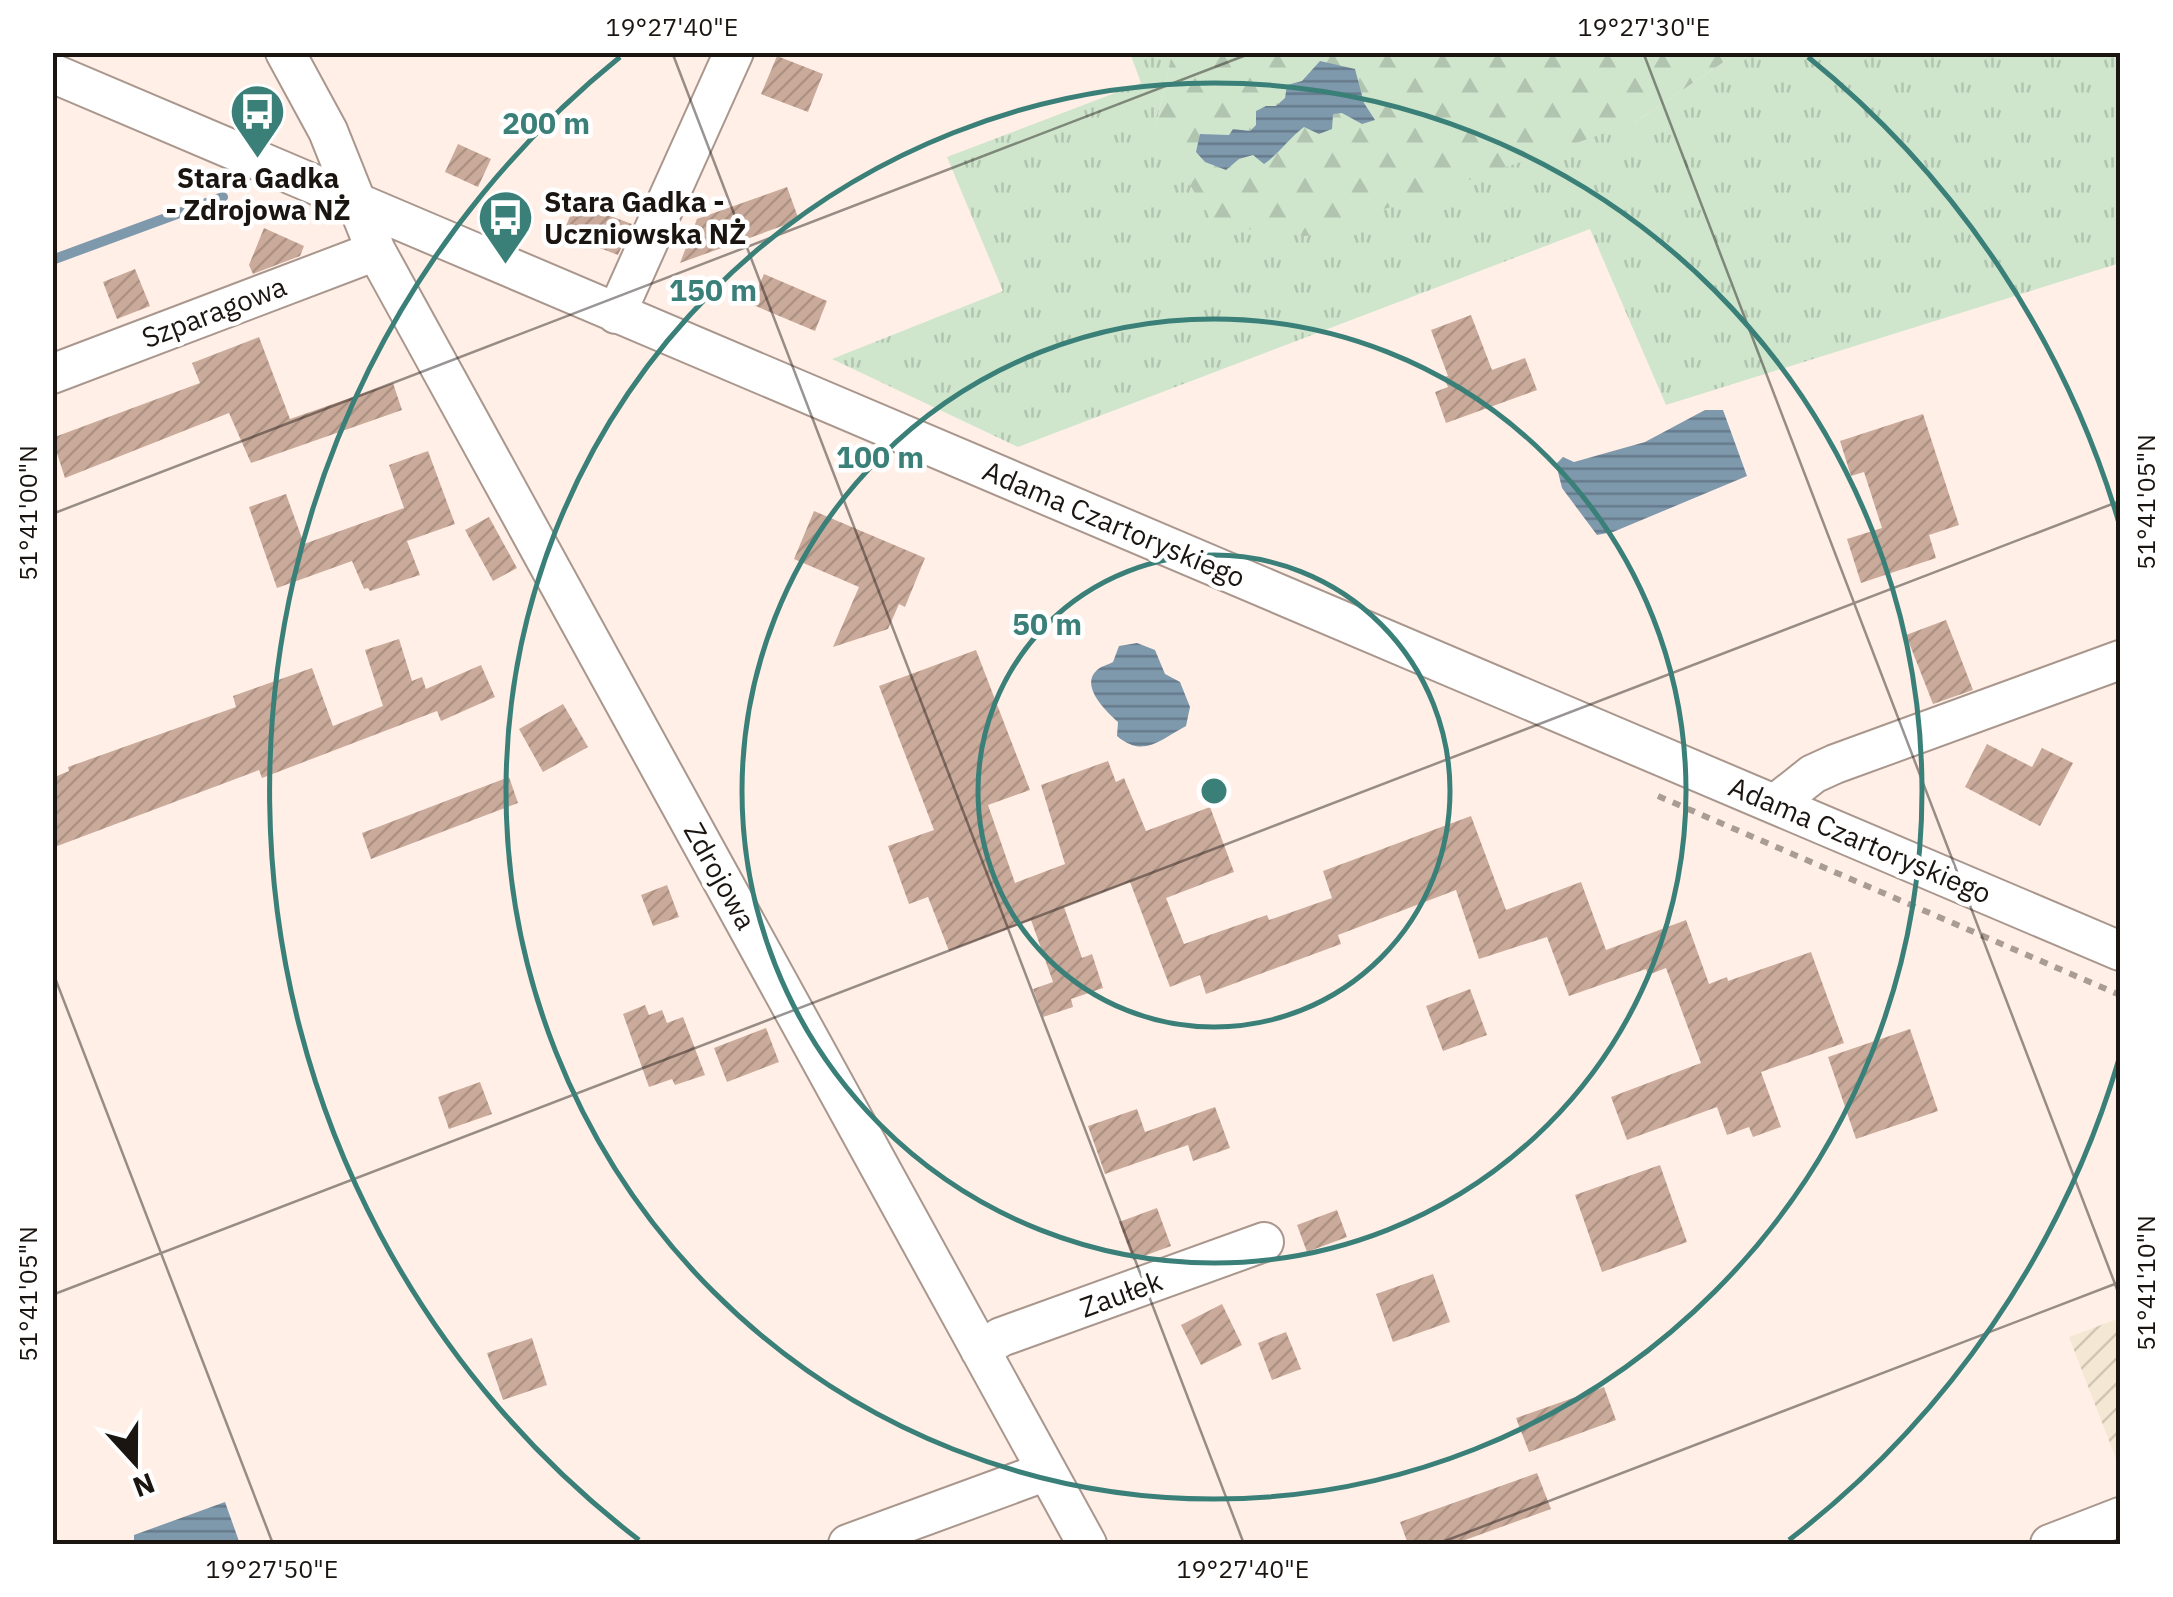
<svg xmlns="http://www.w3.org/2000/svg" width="2173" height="1597" font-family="'IBM Plex Sans',sans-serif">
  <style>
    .industrial { fill: url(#industrial-furrows) }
    .grass { fill: url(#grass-tufts) }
    .forest { fill: url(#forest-firs) }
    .water { fill: url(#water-rules) }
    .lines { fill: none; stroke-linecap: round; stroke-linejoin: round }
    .stream { stroke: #7e98ac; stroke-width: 10 }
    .building { fill: url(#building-hatch) }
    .minor-casing { stroke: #a9978d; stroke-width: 42 }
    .path { stroke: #a89c95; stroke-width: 6; stroke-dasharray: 8 8; stroke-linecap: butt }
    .minor { stroke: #fff; stroke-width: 38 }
    .ticks { fill: none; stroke: #1b1511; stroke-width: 2.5; stroke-opacity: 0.45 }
    .ring { fill: none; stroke: #3a8079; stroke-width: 5 }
    .labels { text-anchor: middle; stroke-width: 9; stroke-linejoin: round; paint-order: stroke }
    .poi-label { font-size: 28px; font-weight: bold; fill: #1b1511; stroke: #fff }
    .street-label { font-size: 28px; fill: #1b1511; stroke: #fff }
    .centre { fill: #3a8079; stroke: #fff; stroke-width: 5 }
    .ring-label { font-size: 30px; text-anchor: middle; font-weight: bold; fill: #3a8079; stroke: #fff; stroke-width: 9; stroke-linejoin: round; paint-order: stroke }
    .neatline { fill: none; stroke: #1b1511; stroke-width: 4 }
    .ticks-label { font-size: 25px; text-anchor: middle; fill: #1b1511 }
  </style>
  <defs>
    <pattern id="industrial-furrows" width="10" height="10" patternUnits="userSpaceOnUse" patternTransform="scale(2.5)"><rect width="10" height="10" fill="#f4e7d3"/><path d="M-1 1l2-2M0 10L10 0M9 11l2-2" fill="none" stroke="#d1c5b4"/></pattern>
    <pattern id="grass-tufts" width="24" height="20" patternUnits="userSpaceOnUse" patternTransform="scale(2.5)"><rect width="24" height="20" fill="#cfe6cd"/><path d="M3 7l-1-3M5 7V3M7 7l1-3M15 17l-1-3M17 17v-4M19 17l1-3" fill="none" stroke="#b1c4af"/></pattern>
    <pattern id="forest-firs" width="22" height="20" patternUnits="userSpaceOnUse" patternTransform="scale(2.5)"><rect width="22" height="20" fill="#cfe6cd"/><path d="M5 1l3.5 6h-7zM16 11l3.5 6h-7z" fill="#b1c4af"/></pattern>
    <pattern id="water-rules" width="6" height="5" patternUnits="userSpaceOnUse" patternTransform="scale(2.5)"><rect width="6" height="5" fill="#7e98ac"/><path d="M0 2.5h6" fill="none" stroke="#667b8b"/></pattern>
    <pattern id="building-hatch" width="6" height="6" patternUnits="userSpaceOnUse" patternTransform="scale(2.5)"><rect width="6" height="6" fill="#caab9b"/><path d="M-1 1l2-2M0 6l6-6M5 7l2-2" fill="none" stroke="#ad9284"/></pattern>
  </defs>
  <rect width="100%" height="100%" fill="#ffefe6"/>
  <!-- industrial -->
  <path class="industrial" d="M2120 1318V1469L2069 1337Z"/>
  <!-- grass -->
  <path class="grass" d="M1130 53H1172L1155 129 1634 123 1737 53H2120V263L1666 405 1590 229 1018 447 832 359 1003 291 947 157 1141 83Z"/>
  <!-- forest -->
  <path class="forest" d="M1172 53H1737L1634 123 1306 236 1215 225 1155 129Z"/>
  <!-- water -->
  <path class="water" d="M1320 61 1355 69 1364 103 1375 120 1362 124 1342 113 1333 114 1332 129 1319 134 1304 127C1288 139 1280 153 1264 164L1253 155 1239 159 1226 170 1205 162 1196 152 1200 134 1229 135 1233 129 1250 131 1256 125V111L1266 106H1276L1285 98 1287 85 1302 81Z
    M1705 410H1723L1747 476 1613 532 1597 535 1562 488 1556 464 1563 457 1574 462 1645 442Z
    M1137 643 1155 650 1165 674 1180 682 1190 707 1186 726C1161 739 1144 759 1117 736L1118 722C1107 712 1079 686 1097 670 1101 666 1108 665 1113 662L1119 646Z
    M225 1502 240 1544H134V1535Z"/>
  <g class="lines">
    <!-- stream -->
    <path class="stream" d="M52 260 223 197"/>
  </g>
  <!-- building -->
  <path class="building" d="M777 56 823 74 808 112 761 94Z
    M458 144 491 159 478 187 445 172Z
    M787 187 799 220 680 263 697 219Z
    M575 203 632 224 618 255 563 234Z
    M264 228 304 246 300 256 253 274 249 265Z
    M135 269 150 306 117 319 103 282Z
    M764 274 827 301 815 331 751 304Z
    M1471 315 1492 370 1525 358 1537 390 1446 423 1435 392 1448 387 1444 377 1448 376 1431 330Z
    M259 337 290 419 393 383 402 410 251 463 229 413 65 478 52 438 200 383 192 363Z
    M1923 414 1959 525 1929 535 1936 558 1861 583 1847 539 1882 528 1864 472 1851 476 1840 441Z
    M428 451 455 524 407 541 420 575 370 591 368 588 364 589 352 561 277 588 249 507 286 494 304 544 404 508 389 465Z
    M814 511 925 558 905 607 899 604 888 629 833 647 859 587 794 559Z
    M489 517 517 568 493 581 465 530Z
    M1946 620 1973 690 1933 704 1906 635Z
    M399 639 412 681 422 677 426 689 481 665 495 697 441 721 437 711 262 778 259 770 52 848V773L57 776 69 771 68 767 236 707 233 696 312 668 333 726 383 706 365 650Z
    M976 650 1030 790 988 805 1015 883 1065 864 1041 785 1108 761 1116 782 1124 778 1146 831 1210 807 1234 872 1166 898 1184 944 1267 915 1269 920 1332 898 1323 871 1471 816 1506 910 1581 882 1606 950 1686 920 1709 984 1727 977 1728 981 1811 952 1844 1043 1761 1072 1781 1127 1753 1137 1749 1127 1727 1135 1717 1107 1627 1140 1611 1097 1701 1063 1666 968 1648 975 1646 969 1569 996 1547 937 1479 959 1456 890 1338 935 1341 944 1206 994 1200 975 1170 987 1130 882 1064 907 1082 958 1092 954 1103 988 1071 999 1073 1007 1043 1017 1033 989 1053 982 1031 920 949 951 928 897 909 904 888 846 934 830 879 686Z
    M563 704 588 747 543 772 519 729Z
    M1987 744 2032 767 2042 748 2073 763 2040 826 1965 787Z
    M509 777 518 803 371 859 362 833Z
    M667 885 679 917 653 926 641 895Z
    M1470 989 1487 1035 1443 1051 1426 1006Z
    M645 1005 649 1015 662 1010 667 1023 683 1017 705 1075 675 1085 672 1079 649 1087 623 1014Z
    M766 1028 779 1062 727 1082 714 1048Z
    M1910 1029 1938 1111 1856 1139 1828 1057Z
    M480 1082 492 1114 449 1129 438 1097Z
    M1215 1107 1230 1148 1193 1161 1188 1145 1105 1174 1088 1126 1137 1109 1145 1132Z
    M1660 1165 1687 1242 1602 1272 1575 1195Z
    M1157 1208 1171 1246 1133 1260 1119 1222Z
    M1337 1210 1347 1237 1307 1252 1297 1225Z
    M1433 1274 1450 1322 1393 1342 1376 1294Z
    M1222 1304 1242 1345 1201 1365 1181 1325Z
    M1286 1332 1301 1369 1272 1380 1258 1343Z
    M532 1338 547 1385 503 1400 487 1353Z
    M1604 1387 1616 1420 1529 1452 1516 1418Z
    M1537 1473 1551 1509 1454 1544H1408L1400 1522Z"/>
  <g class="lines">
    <defs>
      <path id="minor" d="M285 52 328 131 376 251 1087 1544
        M52 73 2120 951
        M616 314 734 52
        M52 374 376 251
        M1775 804 1813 774 1835 764 2120 660
        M980 1350 1001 1337 1264 1242
        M848 1544 1047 1471
        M2050 1544 2120 1517"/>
    </defs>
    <!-- minor casing -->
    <use href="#minor" class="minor-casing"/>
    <!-- path -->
    <path class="path" d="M1658 796 2120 995"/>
    <!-- minor -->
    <use href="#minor" class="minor"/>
  </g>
  <!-- ticks -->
  <path class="ticks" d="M672 52 1244 1544M1643 52 2120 1297M52 514 1254 52M52 970 273 1544M52 1295 2120 501M1437 1544 2120 1282"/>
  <!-- distance rings -->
  <g class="ring">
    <circle cx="1214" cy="791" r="236"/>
    <circle cx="1214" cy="791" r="472"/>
    <circle cx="1214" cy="791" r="708"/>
    <path d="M2119 1059A944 944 0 0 1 1789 1540M639 1540A944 944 0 0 1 620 57M1808 57A944 944 0 0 1 2119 523"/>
  </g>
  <!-- icons -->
  <defs>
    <symbol id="bus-pin" viewBox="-11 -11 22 30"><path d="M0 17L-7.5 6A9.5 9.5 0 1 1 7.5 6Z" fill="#3a8079" stroke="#fff"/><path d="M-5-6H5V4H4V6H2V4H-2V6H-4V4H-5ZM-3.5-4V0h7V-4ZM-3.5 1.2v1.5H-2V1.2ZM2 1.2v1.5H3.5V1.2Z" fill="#fff"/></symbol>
  </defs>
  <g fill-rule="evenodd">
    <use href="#bus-pin" x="226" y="80" width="63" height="86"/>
    <use href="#bus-pin" x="474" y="186" width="63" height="86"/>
  </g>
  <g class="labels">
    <!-- poi labels -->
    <g class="poi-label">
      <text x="258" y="188">Stara Gadka<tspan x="258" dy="32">- Zdrojowa NŻ</tspan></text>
      <text x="544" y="212" text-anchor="start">Stara Gadka -<tspan x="544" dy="32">Uczniowska NŻ</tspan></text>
    </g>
    <!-- street labels -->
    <g class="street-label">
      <text transform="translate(214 312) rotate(-21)" y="10">Szparagowa</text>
      <text transform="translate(1114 524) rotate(23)" y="10">Adama Czartoryskiego</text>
      <text transform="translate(1860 840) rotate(23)" y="10">Adama Czartoryskiego</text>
      <text transform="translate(720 876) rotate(61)" y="10">Zdrojowa</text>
      <text transform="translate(1121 1294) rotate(-20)" y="10">Zaułek</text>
    </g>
  </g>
  <circle cx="1214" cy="791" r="15" class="centre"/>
  <g class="ring-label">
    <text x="546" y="134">200 m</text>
    <text x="713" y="301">150 m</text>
    <text x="880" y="468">100 m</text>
    <text x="1047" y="635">50 m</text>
  </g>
  <!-- border -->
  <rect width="2173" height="1597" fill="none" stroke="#ffffff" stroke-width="110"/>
  <!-- north arrow -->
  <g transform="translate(135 1462) rotate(159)" stroke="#ffffff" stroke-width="8" paint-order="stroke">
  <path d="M0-8L18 38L0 25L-18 38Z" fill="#1b1511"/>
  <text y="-15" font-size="28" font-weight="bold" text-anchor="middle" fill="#1b1511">N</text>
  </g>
  <rect x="55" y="55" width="2063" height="1487" class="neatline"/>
  <g class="ticks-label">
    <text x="672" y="36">19°27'40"E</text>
    <text x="1644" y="36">19°27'30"E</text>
    <text transform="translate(2146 502) rotate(-90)" y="9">51°41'05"N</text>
    <text transform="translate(28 513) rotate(-90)" y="9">51°41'00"N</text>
    <text transform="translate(2146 1283) rotate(-90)" y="9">51°41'10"N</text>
    <text transform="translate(28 1294) rotate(-90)" y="9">51°41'05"N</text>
    <text x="272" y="1578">19°27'50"E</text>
    <text x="1243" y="1578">19°27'40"E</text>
  </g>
</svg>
